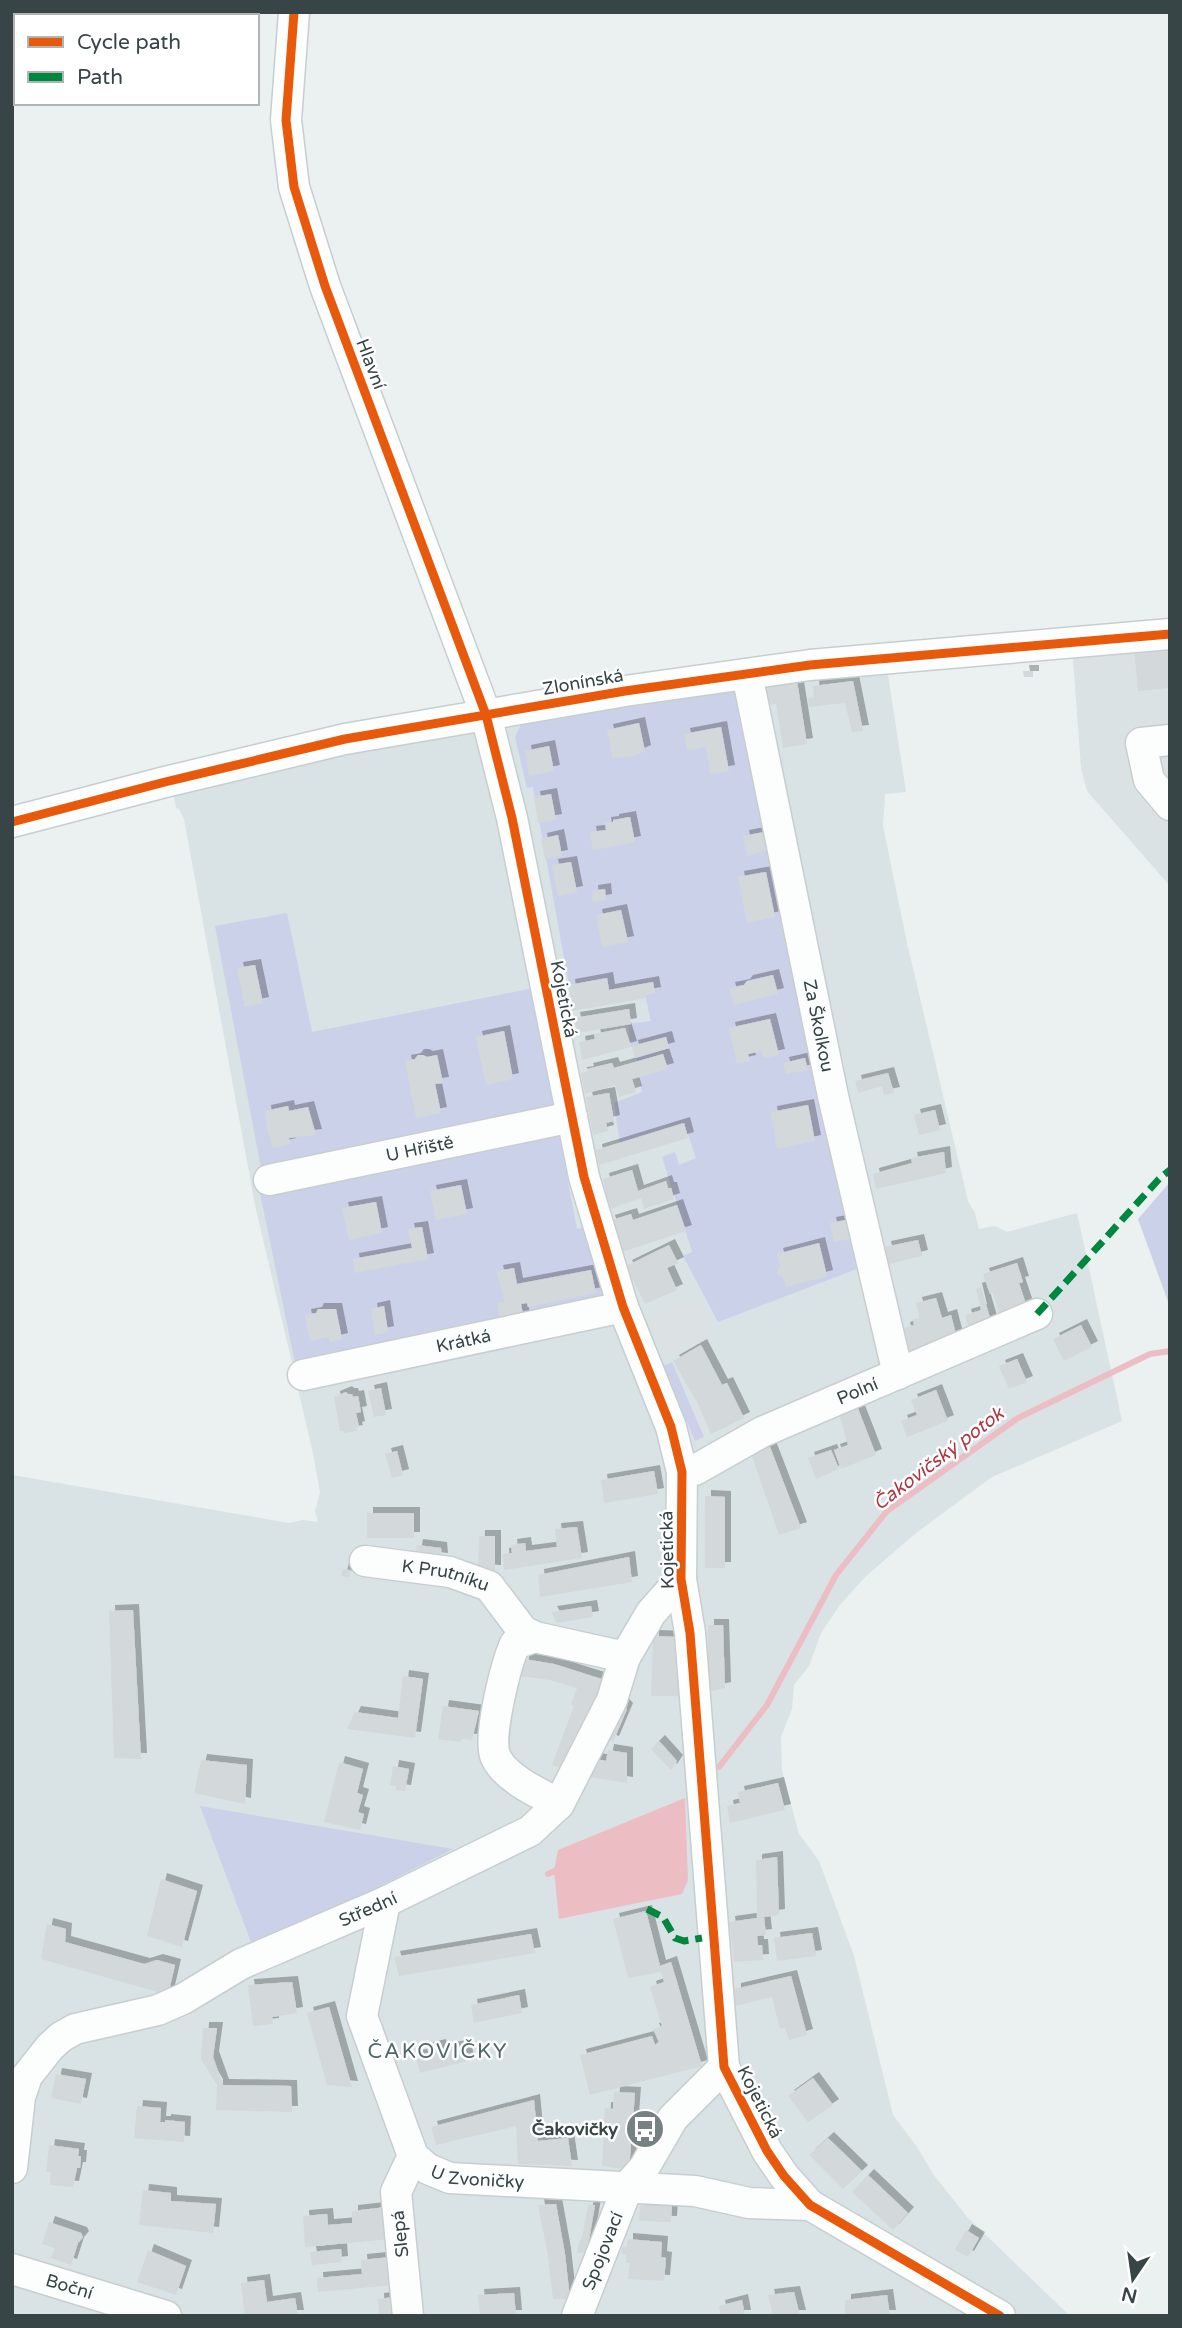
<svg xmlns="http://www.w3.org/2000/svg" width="1182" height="2328" font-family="'Varela Round',sans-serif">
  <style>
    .residential { fill: #d9e2e5 }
    .industrial { fill: #dbe2e3 }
    .green { fill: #ccd1ea }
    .parking { fill: #dce1e3 }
    .water { fill: #ecbec4 }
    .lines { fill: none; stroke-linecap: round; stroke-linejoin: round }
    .stream { stroke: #ecbec4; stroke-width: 6 }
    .building { fill: #d3d9da; filter: url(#shadow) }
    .minor-casing { stroke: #c8cecf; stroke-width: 33 }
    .minor { stroke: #fcfdfd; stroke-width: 30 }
    .quiet { stroke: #00873e; stroke-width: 7; stroke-dasharray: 14 7; stroke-linecap: butt }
    .cycleway-casing { stroke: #fff; stroke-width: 13 }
    .cycleway { stroke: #e8590c; stroke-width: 9 }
    .labels { text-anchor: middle; stroke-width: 5; stroke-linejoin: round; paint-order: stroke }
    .street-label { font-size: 18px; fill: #374547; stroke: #fff }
    .poi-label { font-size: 18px; font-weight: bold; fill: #374547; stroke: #fff; text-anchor: end }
    .water-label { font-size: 19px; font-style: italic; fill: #ad3641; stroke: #fff }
    .quarter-label { font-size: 21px; letter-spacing: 2px; fill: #4f6769; stroke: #fff }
  </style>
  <defs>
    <filter id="shadow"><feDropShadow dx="6" dy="-6" stdDeviation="0" flood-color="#0004"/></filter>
  </defs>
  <rect width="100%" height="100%" fill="#ebf0f1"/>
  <!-- residential -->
  <path class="residential" d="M886 662 906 792 885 794 883 826 907 943 968 1201 975 1213 979 1229 995 1226 1007 1232 1077 1213 1122 1421 992 1477 916 1533 865 1577 839 1606 821 1633 809 1666 794 1685 792 1709 781 1737 782 1771 799 1834 819 1861 854 1956 893 2115 917 2147 933 2174 967 2217 1070 2316H12V1475L289 1523 303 1520 318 1522 315 1511 320 1492 313 1453 255 1205 184 819 179 809 176 808 173 791 557 709Z"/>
  <!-- industrial -->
  <path class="industrial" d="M1170 641V886L1087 791 1081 768 1072 645Z"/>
  <!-- green -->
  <path class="green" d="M740 688 862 1267 718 1322 683 1256 692 1252 662 1157 675 1152 679 1165 696 1158 684 1123 620 1144 614 1103 642 1092 639 1077 667 1068 638 1062 635 1058 669 1048 666 1037 631 1047 628 1024 651 1021 645 995 655 993 653 983 609 990 607 978 569 985 533 787 527 788 515 737 525 716Z
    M287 913 312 1032 534 988 557 1105 554 1110 261 1168 215 926Z
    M559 1134 577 1229 584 1228 610 1303 295 1363 260 1193Z
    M1170 1182V1307L1138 1219Z
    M672 1362 704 1437 695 1441 663 1366Z
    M200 1806 453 1849 254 1950Z"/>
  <!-- parking -->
  <path class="parking" d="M697 1296 715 1333 665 1357 647 1321Z"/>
  <!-- water -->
  <path class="water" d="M685 1798 688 1880 682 1894 559 1919 554 1871 558 1850Z"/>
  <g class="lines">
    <!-- stream -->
    <path class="stream" d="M719 1767 767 1705 836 1575 887 1511 1018 1418 1150 1354 1170 1351
      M548 1874 561 1868"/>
  </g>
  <!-- building -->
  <path class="building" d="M1170 644V688L1138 691 1134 648Z
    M1023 671H1033V677H1024Z
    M797 681 807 744 783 748 776 704 767 705 765 684Z
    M853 681 863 731 852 732 845 703 809 707 808 698 814 697 813 686Z
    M639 723 645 751 634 756 613 758 607 730Z
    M721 727 729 771 710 774 706 747 687 750 684 734Z
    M549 746 554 771 529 776 525 751Z
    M551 794 556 820 538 823 534 797Z
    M630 817 635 842 593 850 590 832 606 830 605 823 613 822V820Z
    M764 832 767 850 747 856 743 836Z
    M558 835 562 856 545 859 541 839Z
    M571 862 577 892 558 896 552 865Z
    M766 872 775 917 747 923 738 877Z
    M605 889 606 900 593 902 592 891Z
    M621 910 628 942 602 947 596 915Z
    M255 965 263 1003 245 1007 237 968Z
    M773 975 778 994 734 1005 729 988 744 985 747 981Z
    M607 978 609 990 653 982 655 993 645 995 646 998 572 1011 569 985Z
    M629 1009 631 1024 577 1033 574 1018Z
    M770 1019 779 1055 764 1058 762 1051 748 1054 750 1061 737 1064 729 1028Z
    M625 1028 631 1047 582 1060 579 1042 595 1039 594 1034Z
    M504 1031 513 1079 486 1085 476 1037Z
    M666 1037 669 1048 635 1058 632 1046Z
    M663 1054 668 1069 632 1079 636 1092 619 1097 615 1085 585 1094 581 1073 588 1072 587 1069 612 1063 614 1068Z
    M418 1055H423L427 1057 437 1055 443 1083 435 1084 441 1113 416 1118 405 1061 415 1059Z
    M805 1058 808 1070 786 1074 783 1063Z
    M888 1073 894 1093 884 1095 882 1086 858 1093 855 1081Z
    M609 1093 614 1121 606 1123 608 1131 593 1135 586 1097Z
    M808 1105 815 1141 777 1149 771 1112Z
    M288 1106 289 1111 308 1107 316 1135 289 1138 290 1144 273 1148 270 1135H268L265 1111Z
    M935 1110 940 1130 919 1135 914 1115Z
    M684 1123 688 1138 599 1165 596 1150Z
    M944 1152 946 1173 876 1189 873 1174 912 1163 911 1158Z
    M632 1170 638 1191 666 1181 668 1188H671L674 1199 644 1209 641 1198 610 1209 603 1179Z
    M461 1185 467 1214 436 1220 430 1191Z
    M376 1202 382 1233 349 1240 342 1208Z
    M677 1205 686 1231 619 1253 609 1221 631 1214 633 1220Z
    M851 1219 855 1238 834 1242 830 1223Z
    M422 1227 428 1259 355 1273 353 1259 412 1248 408 1229Z
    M918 1240 922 1256 889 1264 885 1247Z
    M819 1243 827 1276 786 1287 783 1277 777 1274 780 1265 777 1254Z
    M669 1245 678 1263 667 1268 677 1290 645 1304 626 1266Z
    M1017 1263 1023 1282 1019 1283 1027 1307 1000 1316 993 1293 990 1294 983 1274Z
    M514 1268 517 1284 591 1270 596 1293 528 1307 527 1303 521 1304 524 1319 501 1324 497 1303 504 1302 497 1271Z
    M981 1287 992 1325 970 1333 965 1315 981 1310 976 1289Z
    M936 1298 942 1318 951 1315 957 1338 910 1351 904 1328 914 1325 913 1319 920 1318 916 1303Z
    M384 1306 388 1332 375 1335 371 1309Z
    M318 1309H336L342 1339 330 1342 329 1337 310 1341 305 1315 316 1313Z
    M1081 1325 1092 1347 1064 1361 1053 1339Z
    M701 1345 722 1385 727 1383 744 1418 711 1434 697 1402 673 1361Z
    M1017 1359 1027 1382 1009 1389 999 1366Z
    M381 1388 386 1415 374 1417 368 1391Z
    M936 1390 948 1421 907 1437 901 1421 917 1415 911 1400Z
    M346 1392 348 1394H352L353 1397 358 1396 361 1412 356 1413 359 1427 356 1428 357 1431 344 1433 343 1431H340L334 1397Z
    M857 1406 876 1455 841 1469 834 1450 848 1445 839 1413Z
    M770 1447 801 1528 779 1535 751 1453Z
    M831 1450 839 1469 816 1479 808 1458Z
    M397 1451 403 1475 392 1478 385 1454Z
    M654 1471 658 1494 604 1503 601 1480Z
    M705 1496 725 1497V1568H705Z
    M367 1513H414V1538H367Z
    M577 1527 582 1558 504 1570 503 1554 512 1553 511 1545 525 1543 526 1551 557 1547 555 1529Z
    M479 1536H495V1571L478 1570Z
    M417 1545 441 1548 442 1559 415 1556Z
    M629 1557 632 1582 540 1597 538 1575Z
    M343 1569 350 1570 349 1577 341 1576Z
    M591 1606 593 1617 557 1623 551 1612Z
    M133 1610 141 1759 114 1758 109 1611Z
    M708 1625H723L725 1688 707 1692Z
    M653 1636 679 1637 682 1696H651Z
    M524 1659 554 1664 608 1681 570 1771 552 1765 574 1706 571 1704 577 1688 550 1680 520 1676Z
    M403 1676 423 1679 415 1738 347 1729 355 1712 398 1718Z
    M619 1700 627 1709 613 1742 603 1738Z
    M443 1706 479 1711 472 1740 461 1739V1742L438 1739Z
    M659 1741 677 1761 671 1770 651 1749Z
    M608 1750 627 1753V1783L589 1777 595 1759 606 1761Z
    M201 1760 247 1765 245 1804 194 1793Z
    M339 1762 363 1769 357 1793 363 1795 358 1812 364 1814 360 1830 324 1822Z
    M393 1766 409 1769 405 1791 396 1790V1786L390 1785Z
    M778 1783 785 1810 730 1823 727 1806 740 1803 738 1792Z
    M777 1857 779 1915 764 1917 766 1935 757 1936 758 1945H762L763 1960 734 1962 729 1922 757 1918 756 1860Z
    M161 1879 197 1891 182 1947 147 1936Z
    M646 1911 660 1966 671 1962 702 2066 590 2095 580 2055 652 2036 655 2045 659 2042 653 2029 662 2026 650 1987 664 1982 661 1972 628 1978 613 1919Z
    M47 1924 66 1929 65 1942 144 1964 157 1960 175 1965 168 1995 41 1959Z
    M812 1933 816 1956 777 1961 774 1938Z
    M531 1934 535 1953 399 1976 394 1957Z
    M791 1976 807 2035 789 2040 785 2028 780 2029 772 1997 735 2006V1989Z
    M292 1982 297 2013 272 2017 273 2024 253 2026 248 1985Z
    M519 1995 522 2013 474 2023 471 2005Z
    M329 2007 352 2087 327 2085 307 2013Z
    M203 2028H217L213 2057 223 2085 291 2086 292 2112 216 2110 217 2085 201 2059Z
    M440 2045 441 2050 464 2045 468 2061 420 2073 416 2056 429 2053 427 2048Z
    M56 2074 86 2079 81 2104 51 2098Z
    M813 2078 833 2105 808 2122 788 2096Z
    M614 2092 635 2093 629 2170 602 2166 605 2108 613 2109Z
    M534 2100 538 2141 568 2138 572 2166 518 2164 516 2126 436 2145 431 2127Z
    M137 2106 161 2108 160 2122H165V2120L185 2122 184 2142 134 2138Z
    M828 2138 862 2171 843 2189 809 2155Z
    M49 2145 79 2149 78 2156H81L80 2168H77L73 2187 50 2185 51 2172H46Z
    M868 2175 908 2213 893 2230 852 2192Z
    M143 2190 171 2193V2201L216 2204 213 2233 139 2225Z
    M556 2204 565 2254 570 2299H553L548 2256 538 2205Z
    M588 2205H595L587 2252 577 2253 579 2242 582 2238Z
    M640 2205 672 2206 671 2222 639 2221Z
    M387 2207 390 2239 305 2247 303 2216 327 2214 328 2225 352 2223V2211Z
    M49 2222 81 2233 83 2237 78 2243 71 2265 51 2258 55 2248 42 2244Z
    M966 2230 979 2238 968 2257 955 2250Z
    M627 2239 662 2242 661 2257 666 2258 664 2281 628 2279 630 2263H626V2255L622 2253V2248L627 2246Z
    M341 2249 342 2262 312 2265 310 2252Z
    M148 2250 186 2266 176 2295 137 2282Z
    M391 2257 393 2285 318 2292 317 2278 362 2274 361 2260Z
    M264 2280 267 2302 295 2298 298 2316H245L241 2283Z
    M794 2292 800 2316H773L768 2295Z
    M514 2293 516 2316H480L478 2295Z
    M887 2295 890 2316H845V2300Z
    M394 2297 396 2316H379L378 2299Z
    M742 2300 745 2316H721L719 2306Z"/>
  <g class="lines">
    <defs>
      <g id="minor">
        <path d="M294 12 286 120 294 187 325 286 486 715 512 818 584 1177 623 1307 671 1427 682 1472 681 1579 690 1633 724 2067 767 2151 784 2176 810 2205 1000 2316"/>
        <path id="s1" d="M747 674 833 1096 898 1374"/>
        <path d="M1170 740 1141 743 1149 780 1170 805"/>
        <path d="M12 822 165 782 345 739 625 691 810 665 1170 634"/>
        <path id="s2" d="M269 1180 572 1117"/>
        <path id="s3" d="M303 1375 623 1307"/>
        <path id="s4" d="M682 1472 695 1470 762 1432 1037 1314"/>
        <path id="s5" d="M365 1561 450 1572 489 1586 523 1631 535 1637 625 1657"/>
        <path d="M535 1637 515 1644C506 1664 488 1735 495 1755 496 1759 501 1766 504 1769 518 1784 541 1794 559 1804"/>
        <path id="s6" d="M385 1902 362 2016 413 2156 428 2169 450 2178 695 2191 749 2203 810 2205"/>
        <path id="s7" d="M12 2168 20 2097 27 2076 50 2047 61 2037 75 2029 158 2010 183 1999 241 1964 385 1902 530 1831 559 1804 612 1700 625 1657 651 1613 681 1579"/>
        <path id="s8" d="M12 2269 166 2316"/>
        <path d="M408 2316 396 2192 413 2156"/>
        <path id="s9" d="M577 2316 628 2186 644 2168 673 2118 724 2067"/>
      </g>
    </defs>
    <!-- minor casing -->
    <use href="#minor" class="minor-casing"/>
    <!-- minor -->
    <use href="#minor" class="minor"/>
    <!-- quiet -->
    <path class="quiet" d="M1037 1314 1159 1179 1170 1170
      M647 1909 663 1917 675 1938 684 1941 702 1938"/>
    <defs>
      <path id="cycleway" d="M294 12 286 120 294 187 325 286 486 715 512 818 584 1177 623 1307 671 1427 682 1472 681 1579 690 1633 724 2067 767 2151 784 2176 810 2205 1000 2316
        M12 822 165 782 345 739 625 691 810 665 1170 634"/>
    </defs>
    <!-- cycleway casing -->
    <use href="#cycleway" class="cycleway-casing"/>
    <!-- cycleway -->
    <use href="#cycleway" class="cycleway"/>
  </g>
  <!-- icons -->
  <defs>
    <symbol id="bus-disc" viewBox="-11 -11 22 22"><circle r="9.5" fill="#768182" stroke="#fff"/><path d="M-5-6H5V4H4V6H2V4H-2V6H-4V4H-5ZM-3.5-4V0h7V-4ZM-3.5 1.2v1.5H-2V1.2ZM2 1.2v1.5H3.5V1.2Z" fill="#fff"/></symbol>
  </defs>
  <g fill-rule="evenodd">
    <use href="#bus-disc" x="623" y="2107" width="44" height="44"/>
  </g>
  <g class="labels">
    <!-- street labels -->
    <g class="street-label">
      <text transform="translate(371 364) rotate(69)" y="6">Hlavní</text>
      <text transform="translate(583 682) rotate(-10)" y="6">Zlonínská</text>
      <text transform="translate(564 999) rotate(79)" y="6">Kojetická</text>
      <text dy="6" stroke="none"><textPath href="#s1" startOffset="359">Za Školkou</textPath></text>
      <text dy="6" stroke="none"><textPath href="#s2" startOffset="154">U Hřiště</textPath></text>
      <text dy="6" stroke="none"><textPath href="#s3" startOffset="164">Krátká</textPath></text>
      <text dy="6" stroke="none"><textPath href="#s4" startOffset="194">Polní</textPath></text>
      <text transform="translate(667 1550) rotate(-91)" y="6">Kojetická</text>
      <text dy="6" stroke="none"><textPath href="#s5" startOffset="82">K Prutníku</textPath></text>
      <text dy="6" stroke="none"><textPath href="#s7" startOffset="480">Střední</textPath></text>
      <text transform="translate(760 2102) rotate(63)" y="6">Kojetická</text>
      <text dy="6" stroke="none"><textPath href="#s6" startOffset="336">U Zvoničky</textPath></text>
      <text transform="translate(400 2234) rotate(-96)" y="6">Slepá</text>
      <text dy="6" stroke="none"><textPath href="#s9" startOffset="70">Spojovací</textPath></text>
      <text dy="6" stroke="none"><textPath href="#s8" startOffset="60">Boční</textPath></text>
    </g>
    <!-- poi labels -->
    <g class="poi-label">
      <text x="618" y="2135">Čakovičky</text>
    </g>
    <!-- water labels -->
    <g class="water-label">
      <text transform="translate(938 1458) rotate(-37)" y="7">Čakovičský potok</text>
    </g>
    <!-- quarter labels -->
    <g class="quarter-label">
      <text x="438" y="2058">ČAKOVIČKY</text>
    </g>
  </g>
  <!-- border -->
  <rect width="1182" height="2328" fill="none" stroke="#374547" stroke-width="28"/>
  <!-- legend -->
  <rect x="14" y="14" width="245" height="91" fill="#ffffff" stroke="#afb5b5" stroke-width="2"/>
  <rect x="28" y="37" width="35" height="10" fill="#e8590c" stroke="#afb5b5" stroke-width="2"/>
  <text x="77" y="49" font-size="21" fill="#374547">Cycle path</text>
  <rect x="28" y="72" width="35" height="10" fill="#00873e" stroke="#afb5b5" stroke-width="2"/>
  <text x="77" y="84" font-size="21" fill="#374547">Path</text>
  <!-- north arrow -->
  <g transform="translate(1133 2279) rotate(193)" stroke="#ffffff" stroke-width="5" paint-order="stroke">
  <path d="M0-5L12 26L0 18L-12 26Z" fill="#374547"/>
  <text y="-10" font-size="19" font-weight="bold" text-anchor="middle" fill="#374547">N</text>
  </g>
</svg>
